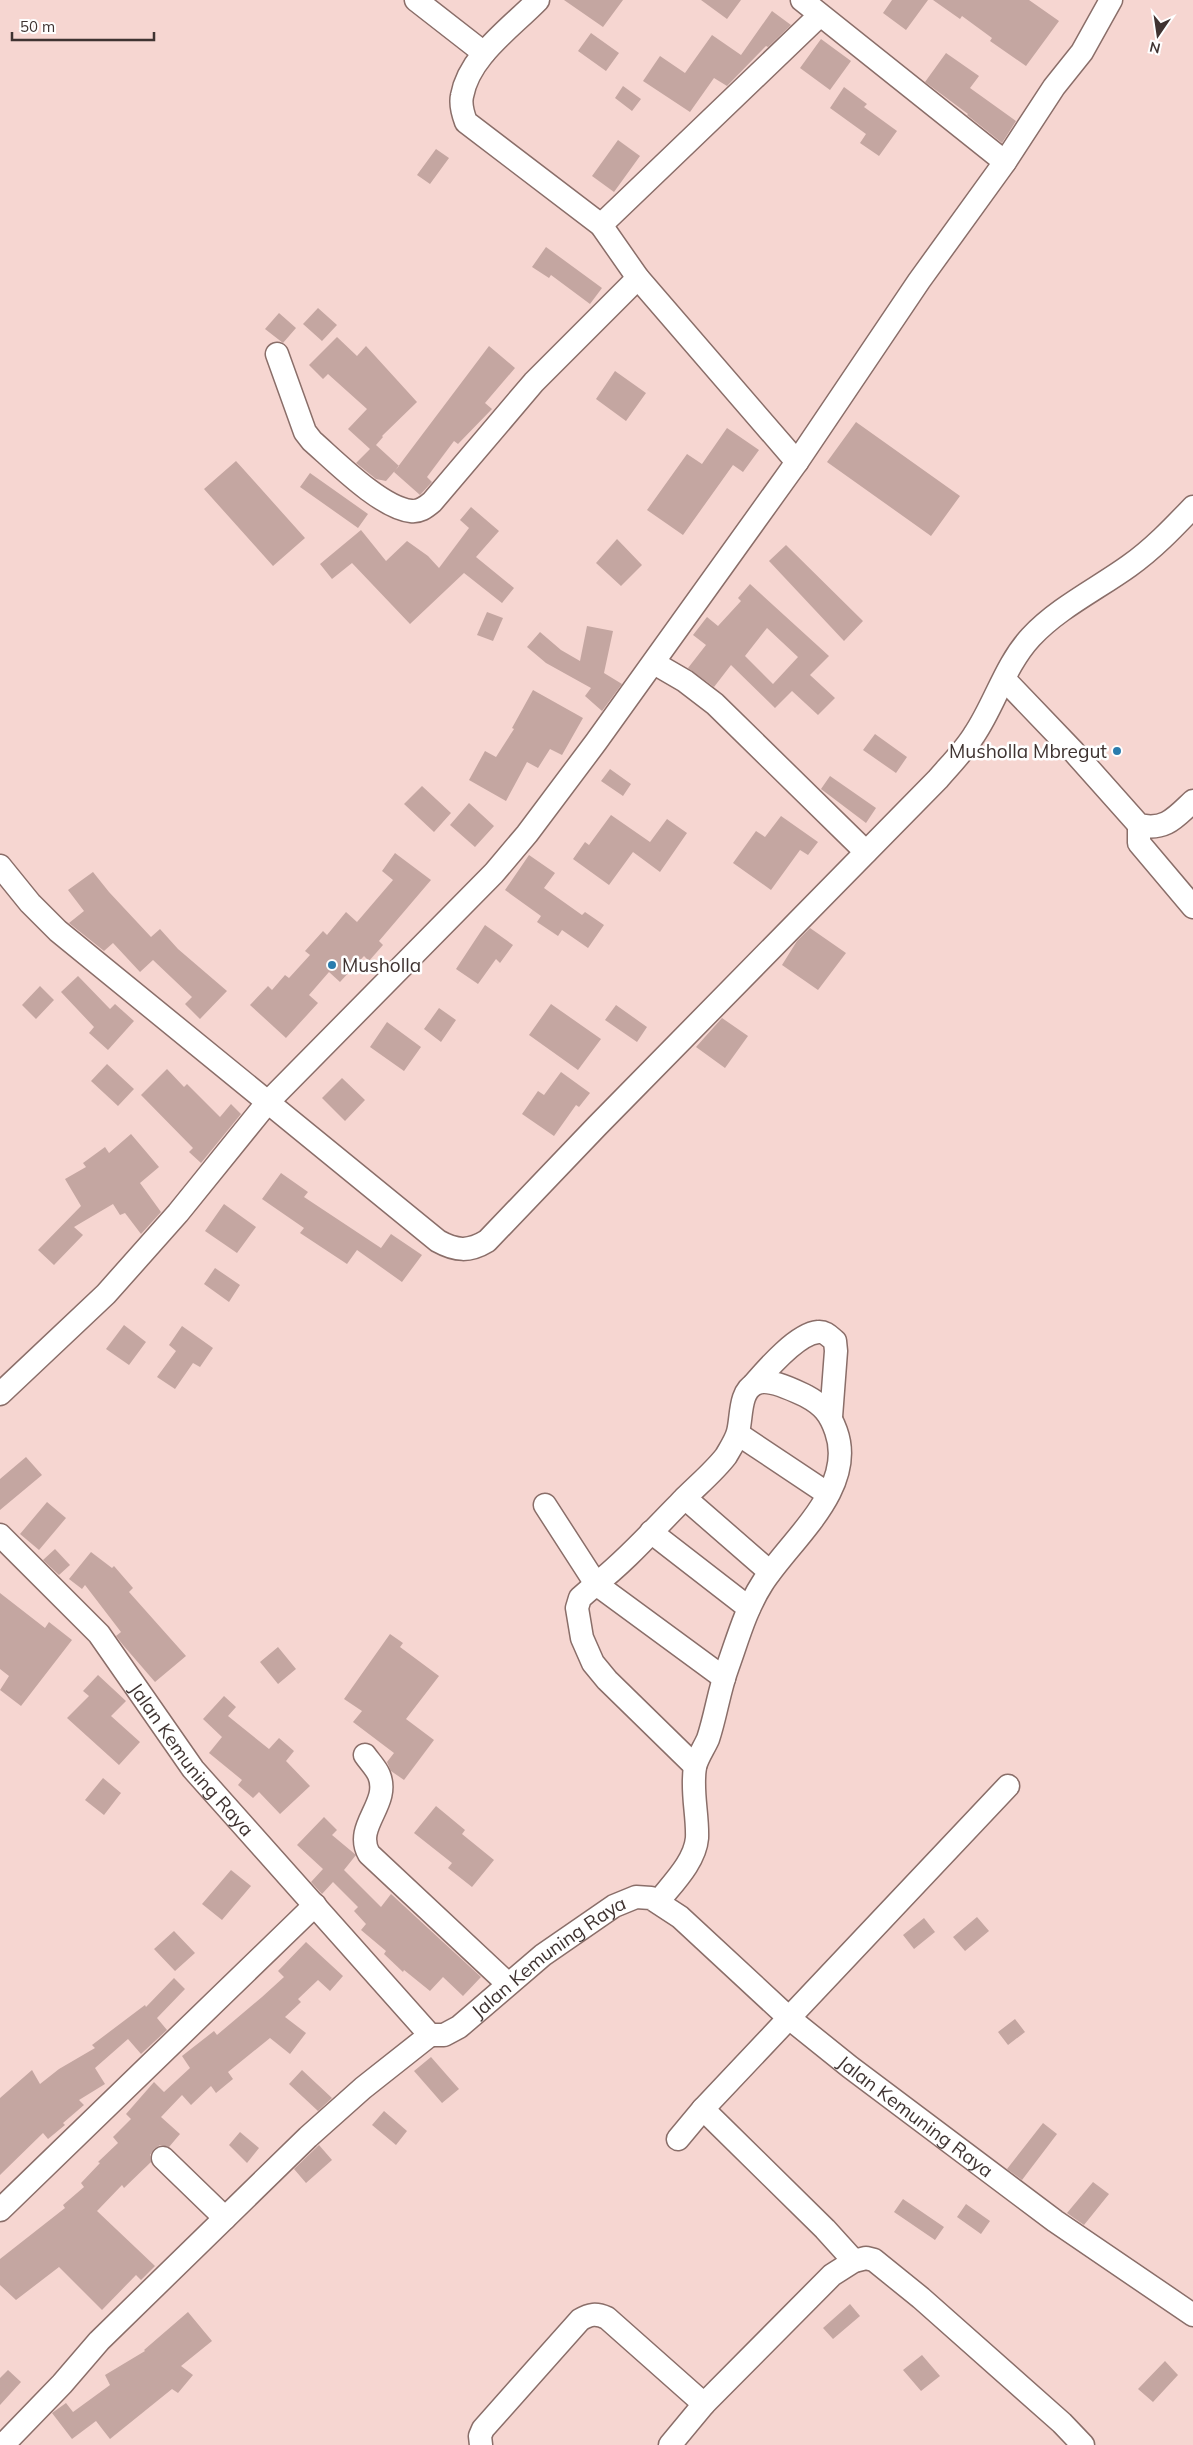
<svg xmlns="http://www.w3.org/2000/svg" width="1193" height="2445" font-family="Mulish,sans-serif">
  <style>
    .building { fill: #c4a6a1; fill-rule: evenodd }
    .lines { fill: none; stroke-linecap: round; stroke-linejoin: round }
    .minor-casing { stroke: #8a6e69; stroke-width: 25 }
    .minor { stroke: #fff; stroke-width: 22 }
    .poi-dot { fill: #2a7cad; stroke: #fff; stroke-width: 2 }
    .labels { text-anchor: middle; stroke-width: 5; stroke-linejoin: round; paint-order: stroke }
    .poi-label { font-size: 19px; fill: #3f3331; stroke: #fff; text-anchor: end }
    .street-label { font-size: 19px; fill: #3f3331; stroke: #fff }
  </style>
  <rect width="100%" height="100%" fill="#f6d6d1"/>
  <!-- building -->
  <path class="building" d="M564 0H623L603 27Z
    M701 0H741L727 19Z
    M892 0H928L906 30 883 13Z
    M933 0H1029L1059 21 1026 66 990 41 992 38 962 16 960 19Z
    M772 11 791 25 768 47 766 46 727 86 714 78 690 112 643 81 660 56 685 73 712 35 741 55Z
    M591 33 619 53 606 71 578 51Z
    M821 39 851 61 830 90 800 68Z
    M946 53 979 76 970 88 1016 121 1002 143 967 115 968 114 925 82Z
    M623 86 641 99 632 111 615 98Z
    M844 87 867 104 864 107 897 131 879 156 860 143 866 134 830 108Z
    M618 140 640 156 614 192 592 176Z
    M436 149 449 158 430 184 417 175Z
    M546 247 602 288 590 304 551 275 549 278 532 267Z
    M318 308 337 325 322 341 303 324Z
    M279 313 296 328 283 343 265 329Z
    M337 337 357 356 366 346 417 402 382 436 383 437 376 445 399 466 386 481 376 479 356 463 370 449 348 429 367 409 328 374 323 379 309 365Z
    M489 346 515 368 485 403 492 409 458 444 454 441 427 477 432 482 420 495 394 472Z
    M615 371 646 393 626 421 596 399Z
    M856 422 960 496 931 536 827 462Z
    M727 428 759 450 743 472 733 465 683 535 647 510 687 454 702 464Z
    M236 461 305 538 273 566 204 489Z
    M310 473 368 514 358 528 300 487Z
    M471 507 499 531 476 557 514 588 502 603 464 573 410 624 352 563 332 579 320 564 361 530 386 561 407 541 428 556 439 568 469 528 460 520Z
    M617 539 642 565 621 586 596 563Z
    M786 545 863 621 844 641 769 561Z
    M750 584 829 656 810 675 835 698 818 715 792 691 775 708 731 665 714 687 688 668 706 645 693 635 707 617 718 626 741 601 738 598ZM767 628 798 657 773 684 745 656Z
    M487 612 503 618 493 641 477 635Z
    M587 626 613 631 604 673 622 684 602 711 585 696 591 688 546 663 527 647 540 632 561 650 580 661Z
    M533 690 583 718 562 755 550 749 538 768 527 762 506 801 469 780 485 751 496 757 514 729 512 728Z
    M875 734 907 757 896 773 863 750Z
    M610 769 631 784 623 796 601 781Z
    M830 776 876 808 866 823 821 789Z
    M422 786 451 813 434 832 404 804Z
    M469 803 494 826 475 847 450 825Z
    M611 815 650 842 667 819 687 833 660 872 633 852 609 885 573 859 585 842 589 845Z
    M781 816 818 842 808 855 800 850 771 890 733 863 756 831 765 837Z
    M395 853 431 880 379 941 383 945 369 961 364 956 340 982 329 972 309 995 318 1003 286 1038 250 1005 268 986 272 990 285 975 289 978 310 955 305 951 323 931 327 935 346 912 357 922 393 880 382 871Z
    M529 855 555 873 544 888 582 915 585 912 604 925 588 948 562 930 558 936 537 922 541 916 505 890Z
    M93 872 109 892 151 937 160 929 178 949 227 991 200 1019 185 1004 192 997 153 960 140 972 113 943 104 951 69 923 84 911 68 890Z
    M485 925 513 945 500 963 496 959 478 984 456 969Z
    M810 928 846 953 818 990 782 965 797 941Z
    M78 976 110 1009 115 1004 134 1021 108 1050 89 1033 94 1027 61 992Z
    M40 986 54 1000 36 1019 22 1005Z
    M551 1004 601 1039 578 1070 529 1035Z
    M616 1005 647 1027 637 1042 605 1020Z
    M439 1008 456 1020 441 1042 424 1029Z
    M722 1018 748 1036 725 1068 696 1047Z
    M387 1022 421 1047 404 1071 370 1047Z
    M107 1064 134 1089 118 1106 91 1081Z
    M167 1069 184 1087 187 1084 220 1117 231 1104 241 1114 201 1163 189 1152 193 1148 141 1095Z
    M561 1072 590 1093 579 1107 576 1105 554 1136 522 1114 538 1091 544 1095Z
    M342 1078 365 1100 345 1121 322 1098Z
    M131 1134 159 1167 140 1183 161 1212 141 1234 125 1213 120 1215 113 1204 74 1227 83 1235 54 1265 38 1250 81 1206 65 1179 86 1167 83 1163 105 1147 109 1153Z
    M281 1173 308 1192 304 1197 381 1248 391 1234 422 1255 402 1282 357 1250 347 1264 300 1233 304 1228 262 1199Z
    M224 1204 256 1227 237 1253 205 1231Z
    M215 1268 240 1285 229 1302 204 1284Z
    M124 1325 146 1342 129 1365 106 1349Z
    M182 1326 213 1348 200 1367 193 1363 175 1389 157 1377 176 1351 169 1345Z
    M26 1457 42 1475 0 1510V1479Z
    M47 1502 66 1518 39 1550 20 1534Z
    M55 1549 70 1565 59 1575 43 1560Z
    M91 1552 112 1568 114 1566 133 1588 129 1592 186 1656 155 1682 123 1645 116 1636 121 1632 85 1585 82 1589 69 1579Z
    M0 1593 45 1628 49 1622 72 1640 21 1706 0 1690 9 1676 0 1669Z
    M390 1634 403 1643 400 1647 439 1676 406 1719 434 1740 404 1780 391 1771 387 1762 394 1753 353 1722 362 1711 344 1699Z
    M278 1647 296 1669 278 1684 260 1662Z
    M98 1675 126 1701 111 1716 140 1742 119 1765 67 1718 89 1696 83 1691Z
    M224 1696 236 1707 228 1716 269 1749 279 1738 294 1751 286 1761 310 1786 280 1814 259 1792 253 1798 238 1785 242 1780 209 1753 222 1737 203 1719Z
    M103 1778 121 1793 104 1815 85 1800Z
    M436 1806 465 1830 462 1834 494 1860 472 1887 448 1868 452 1863 414 1833Z
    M324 1817 337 1830 332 1835 356 1855 344 1870 381 1907 391 1894 481 1977 463 1996 443 1977 430 1991 404 1970 403 1972 384 1954 386 1951 361 1930 366 1924 354 1911 358 1907 333 1882 322 1894 311 1882 323 1869 297 1845Z
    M231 1870 251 1886 222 1920 202 1904Z
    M977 1917 989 1931 965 1951 953 1937Z
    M924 1918 935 1932 914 1949 903 1935Z
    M174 1931 195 1953 175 1971 154 1949Z
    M306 1942 343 1976 330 1991 318 1980 298 1999 301 2002 285 2017 306 2033 290 2054 270 2038 228 2072 233 2079 216 2093 211 2086 191 2105 182 2095 161 2117 180 2134 169 2147 160 2145 154 2149 150 2155 151 2162 124 2188 122 2185 97 2211 155 2266 141 2280 136 2275 102 2310 59 2267 16 2300 0 2285V2259L65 2208 63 2205 84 2187 81 2183 100 2163 98 2162 118 2143 113 2137 131 2119 126 2114 154 2082 164 2092 190 2068 182 2056 214 2031 217 2035 262 1997 284 1977 278 1971Z
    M174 1978 185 1989 157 2018 167 2030 141 2054 128 2039 95 2068 105 2084 79 2100 84 2105 63 2123 65 2125 48 2139 43 2133 0 2175V2098L32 2070 40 2084 59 2069 95 2048 92 2045 145 2005 146 2007Z
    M1015 2019 1025 2032 1008 2045 998 2032Z
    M431 2057 459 2089 442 2103 414 2071Z
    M302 2070 332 2098 318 2111 289 2084Z
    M384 2111 407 2131 396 2145 372 2125Z
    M1043 2123 1057 2134 1022 2180 1007 2169Z
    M240 2132 259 2148 247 2163 229 2145Z
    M319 2145 332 2160 306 2183 294 2169Z
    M1093 2182 1109 2194 1084 2225 1067 2213Z
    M903 2199 944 2227 935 2240 894 2212Z
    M966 2204 990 2221 981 2234 957 2217Z
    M850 2304 860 2316 833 2339 823 2328Z
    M188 2312 212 2341 181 2366 193 2375 178 2393 172 2389 110 2439 96 2421 72 2439 52 2413 66 2403 73 2412 110 2385 105 2375 145 2351 144 2350Z
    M922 2355 940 2376 921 2391 903 2370Z
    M1165 2361 1178 2375 1153 2402 1138 2389Z
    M8 2370 21 2382 0 2405V2378Z"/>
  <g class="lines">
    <defs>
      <g id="minor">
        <path d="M416 0 484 53"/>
        <path d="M538 0C512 27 469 56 462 96 460 105 463 114 466 122L601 225 638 278 797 462"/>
        <path d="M802 0 1005 162"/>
        <path d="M601 225 819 16"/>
        <path d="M277 354 305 432 312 441C335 461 381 508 411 511 419 512 425 508 432 502L534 382 638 278"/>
        <path d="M654 663 685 681 715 704 866 852"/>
        <path d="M1005 680 1074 752 1139 825C1165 831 1175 818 1193 801"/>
        <path d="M1139 825V843L1193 907"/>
        <path d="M0 866 30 903 58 931 438 1241C456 1251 469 1252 487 1241L597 1126 938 779C950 765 964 751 974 735 995 704 1005 665 1031 637 1058 608 1097 589 1129 566 1153 549 1173 528 1193 507"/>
        <path d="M754 1384C767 1369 797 1334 818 1332 825 1331 830 1337 835 1341L836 1351 831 1417"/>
        <path d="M0 1394 106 1294 178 1213 267 1103 494 873 527 834 596 742 797 462 919 281 1005 162 1054 87 1082 52 1111 0"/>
        <path d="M738 1434 828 1494"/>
        <path d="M685 1498 770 1572"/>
        <path d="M545 1505 596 1584C627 1560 652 1531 679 1504 694 1488 713 1473 726 1456 730 1449 736 1440 738 1432 742 1417 739 1392 755 1384 768 1377 793 1390 806 1396 823 1405 830 1414 836 1431 857 1489 789 1541 762 1584 746 1609 738 1638 728 1666 719 1690 716 1715 708 1739 704 1748 697 1758 695 1767 691 1791 698 1815 697 1838 695 1862 672 1884 658 1902"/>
        <path d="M651 1532 749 1608"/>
        <path id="s1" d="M0 1535 99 1634 193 1769 430 2035H444L459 2027 543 1955 614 1906 636 1897 651 1898 680 1917 789 2018 850 2067 1055 2221 1193 2315"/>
        <path d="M365 1755C369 1761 376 1768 379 1775 391 1804 353 1826 369 1854L508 1984"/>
        <path d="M695 1766 607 1680 593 1663 582 1638 577 1608 580 1598 596 1584 724 1678"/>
        <path d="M703 2109 825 2229 854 2261"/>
        <path d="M678 2139 703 2109 1008 1786"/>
        <path d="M163 2158 225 2218"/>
        <path d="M0 2210 315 1905"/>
        <path d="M3 2445 62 2384 99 2341 308 2137 363 2088 430 2035"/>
        <path d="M481 2445 480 2436 483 2429 580 2320C590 2314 596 2313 607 2318L704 2404"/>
        <path d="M670 2445 704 2404 832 2275 854 2261 866 2258 874 2260 921 2298 1062 2423 1083 2445"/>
      </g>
    </defs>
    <!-- minor casing -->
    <use href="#minor" class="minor-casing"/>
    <!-- minor -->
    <use href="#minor" class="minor"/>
  </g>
  <!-- markers -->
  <g class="poi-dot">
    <circle cx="1117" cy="751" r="5"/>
    <circle cx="332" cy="965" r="5"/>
  </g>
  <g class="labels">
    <!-- poi labels -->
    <g class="poi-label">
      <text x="1107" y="758">Musholla Mbregut</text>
      <text x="342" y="972" text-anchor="start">Musholla</text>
    </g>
    <!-- street labels -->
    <g class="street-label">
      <text dy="7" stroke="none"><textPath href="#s1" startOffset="296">Jalan Kemuning Raya</textPath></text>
      <text dy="7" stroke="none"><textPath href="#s1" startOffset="806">Jalan Kemuning Raya</textPath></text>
      <text dy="7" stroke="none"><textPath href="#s1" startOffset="1271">Jalan Kemuning Raya</textPath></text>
    </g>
  </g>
  <!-- north arrow -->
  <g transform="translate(1158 35) rotate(193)" stroke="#ffffff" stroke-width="4" paint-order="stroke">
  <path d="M0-4L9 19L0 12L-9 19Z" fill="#3f3331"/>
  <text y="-8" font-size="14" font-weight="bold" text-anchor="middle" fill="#3f3331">N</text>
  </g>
  <!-- scale -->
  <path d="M12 32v8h142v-8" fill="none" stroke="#3f3331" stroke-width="2.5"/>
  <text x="20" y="32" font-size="15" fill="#3f3331" stroke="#ffffff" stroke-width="4" paint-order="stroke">50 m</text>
</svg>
